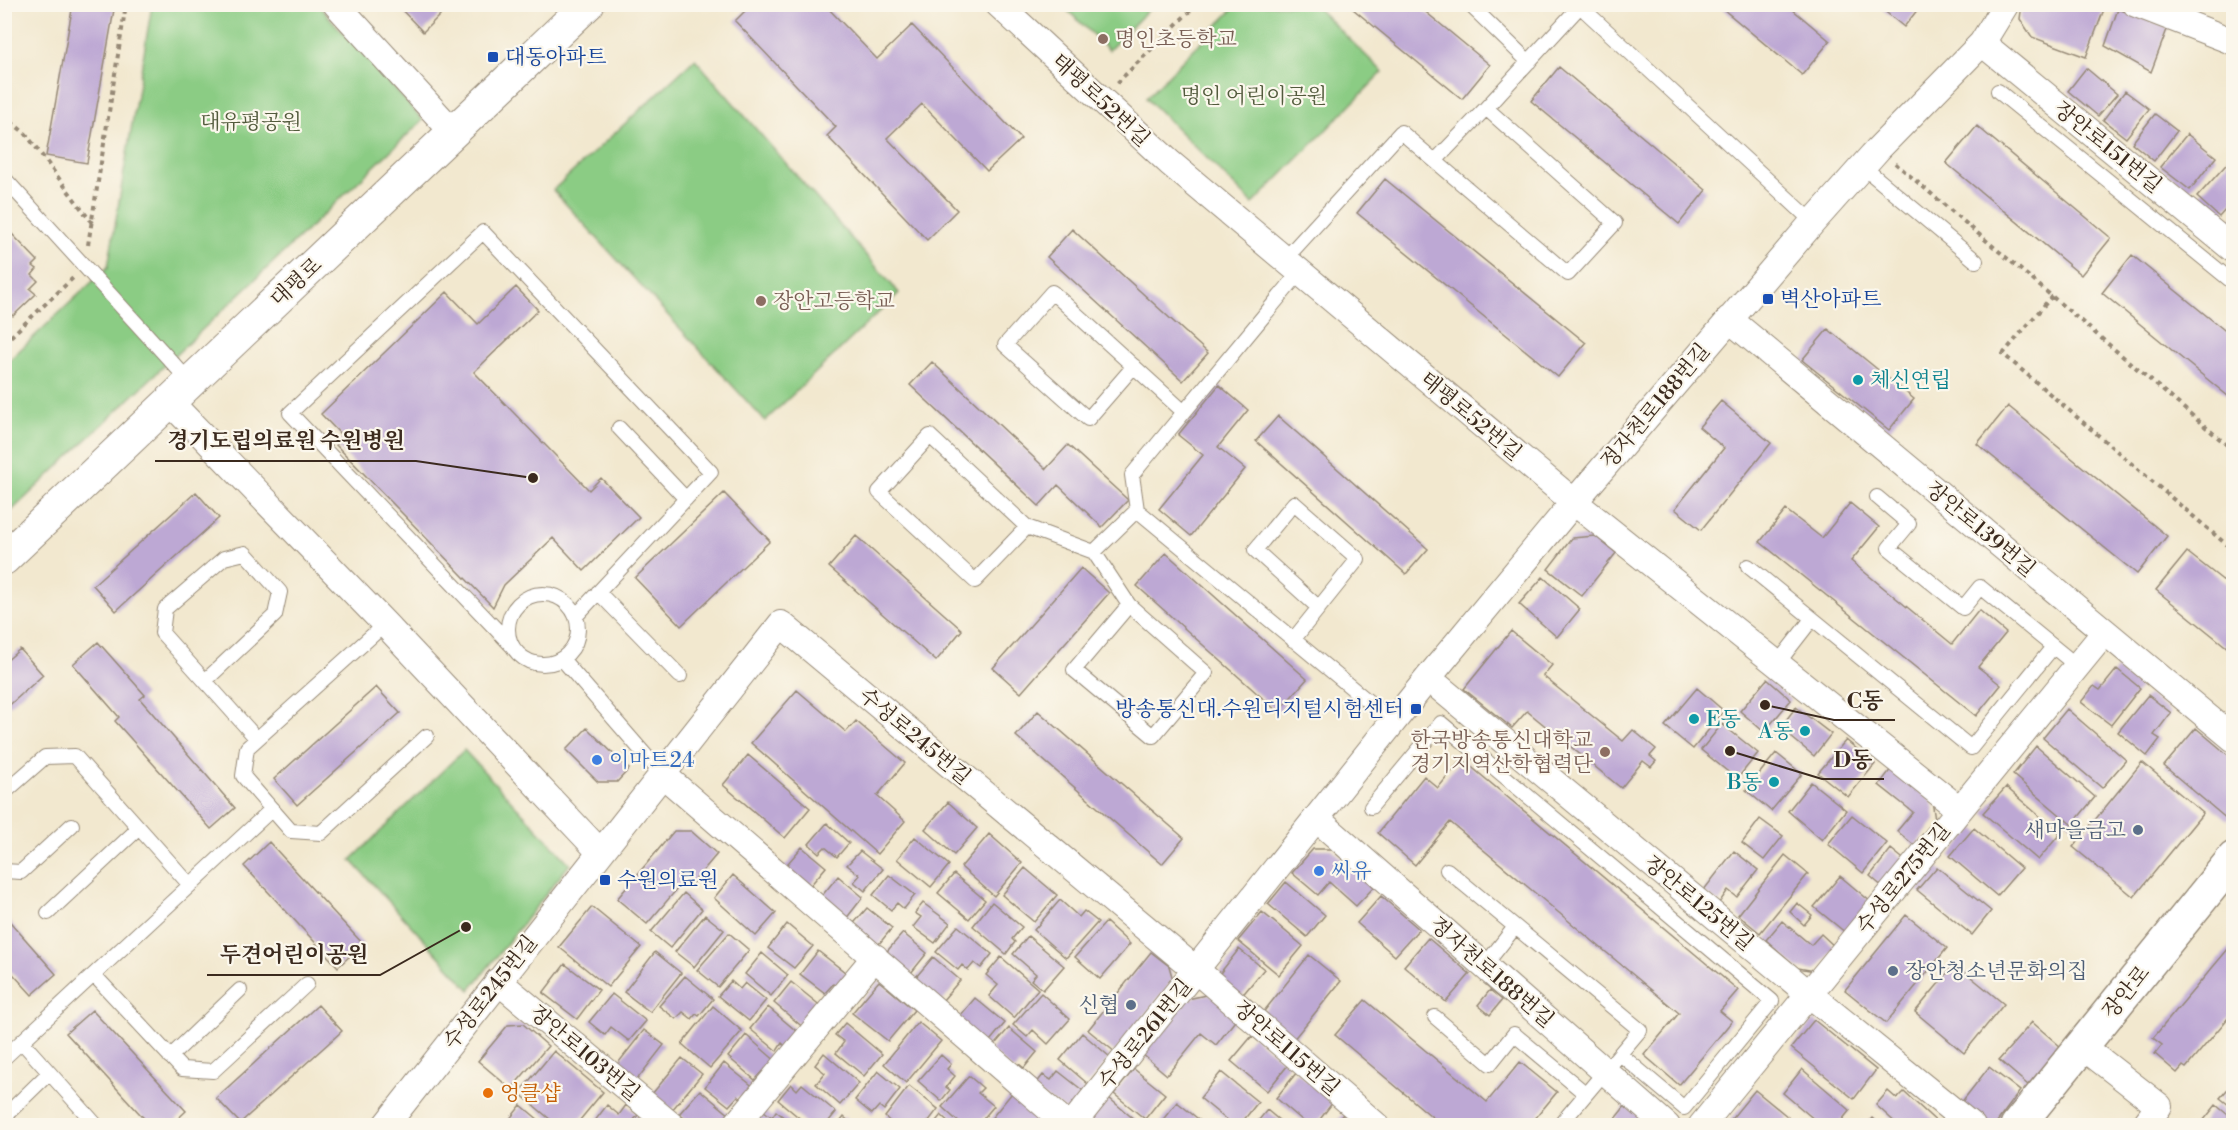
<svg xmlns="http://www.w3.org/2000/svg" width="2238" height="1130" font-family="'Libre Bodoni','Noto Serif KR',serif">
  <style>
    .green { fill: #8bcc84; stroke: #637b51; stroke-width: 1.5 }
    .building { fill: #bda8d4 }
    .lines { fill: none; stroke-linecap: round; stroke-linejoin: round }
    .service-casing { stroke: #968976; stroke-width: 16 }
    .minor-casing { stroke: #968976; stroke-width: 28 }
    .tertiary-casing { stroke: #968976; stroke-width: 34 }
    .secondary-casing { stroke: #968976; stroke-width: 36 }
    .path { stroke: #968976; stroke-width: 4; stroke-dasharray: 4.5 4.5; stroke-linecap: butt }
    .service { stroke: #fff; stroke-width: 14 }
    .minor { stroke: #fff; stroke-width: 26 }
    .tertiary { stroke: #fff; stroke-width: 32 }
    .secondary { stroke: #fff; stroke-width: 33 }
    .education-dot { fill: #8d6e63; stroke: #fbf7ec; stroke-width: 2 }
    .transit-dot { fill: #1a4fb4; stroke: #fbf7ec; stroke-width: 2 }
    .culture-dot { fill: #0f9aa8; stroke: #fbf7ec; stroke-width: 2 }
    .shop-dot { fill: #3f7fe0; stroke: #fbf7ec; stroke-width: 2 }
    .service-dot { fill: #5c6f8a; stroke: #fbf7ec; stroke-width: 2 }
    .food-dot { fill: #e8710a; stroke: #fbf7ec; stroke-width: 2 }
    .labels { text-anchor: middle; stroke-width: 4.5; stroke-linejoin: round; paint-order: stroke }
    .education-label { font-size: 21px; fill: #785e54; stroke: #fbf7ec; text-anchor: start }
    .transit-label { font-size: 21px; fill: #164399; stroke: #fbf7ec; text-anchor: start }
    .park-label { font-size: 21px; fill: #535b3d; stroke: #fbf7ec }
    .street-label { font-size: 21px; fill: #3b2a1e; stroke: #fbf7ec }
    .culture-label { font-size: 21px; fill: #0d838f; stroke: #fbf7ec; text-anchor: start }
    .shop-label { font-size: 21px; fill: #366cbe; stroke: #fbf7ec; text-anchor: start }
    .service-label { font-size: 21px; fill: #4e5e75; stroke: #fbf7ec; text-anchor: end }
    .food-label { font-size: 21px; fill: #c56008; stroke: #fbf7ec; text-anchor: start }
    .leader { fill: none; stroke: #3b2a1e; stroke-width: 2 }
    .callout-dot { fill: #3b2a1e; stroke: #fbf7ec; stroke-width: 2 }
    .callout-label { font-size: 22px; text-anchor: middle; font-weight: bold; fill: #3b2a1e; stroke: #fbf7ec; stroke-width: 4.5; stroke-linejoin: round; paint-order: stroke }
  </style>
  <rect width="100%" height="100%" fill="#fbf7ec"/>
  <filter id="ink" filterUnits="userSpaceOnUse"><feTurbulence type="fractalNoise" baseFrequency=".0167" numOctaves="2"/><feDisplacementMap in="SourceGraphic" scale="12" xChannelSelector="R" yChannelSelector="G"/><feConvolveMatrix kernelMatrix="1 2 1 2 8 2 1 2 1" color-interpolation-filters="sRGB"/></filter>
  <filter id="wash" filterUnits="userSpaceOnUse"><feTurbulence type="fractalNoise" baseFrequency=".008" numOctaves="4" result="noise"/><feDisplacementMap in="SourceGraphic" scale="24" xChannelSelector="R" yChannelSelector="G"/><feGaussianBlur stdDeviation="1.35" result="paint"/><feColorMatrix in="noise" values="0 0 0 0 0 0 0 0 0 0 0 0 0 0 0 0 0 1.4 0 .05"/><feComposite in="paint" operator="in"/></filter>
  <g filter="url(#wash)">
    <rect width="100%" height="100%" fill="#f2e8cf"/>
    <!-- green -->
    <path class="green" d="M152 5H318L423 120 5 517V364L108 267Z
      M1062 5H1153L1109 50Z
      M1237 5H1314L1383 72 1253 204 1146 98Z
      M695 59 899 293 765 421 553 190Z
      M464 750 570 864 470 990 351 860Z"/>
    <g id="blocks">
      <!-- building -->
      <path class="building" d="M73 4H115L87 163 46 156Z
        M396 4H441L446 9 423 32Z
        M752 4H824L877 59 912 25 1021 139 987 171 922 104 887 138 957 210 927 240 827 136 836 127 735 21Z
        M1347 4H1416L1490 65 1462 99Z
        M1717 4H1786L1830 41 1802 75Z
        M1876 4H1922L1904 27Z
        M2022 4H2106L2086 57 2032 37 2020 19Z
        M2118 9 2168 27 2151 72 2105 46Z
        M1559 67 1706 190 1679 224 1531 101Z
        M2086 68 2117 94 2098 116 2068 91Z
        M2125 91 2149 109 2126 138 2103 120Z
        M2155 114 2177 131 2154 161 2132 143Z
        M1977 126 2111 238 2081 275 1946 163Z
        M2187 134 2216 157 2190 190 2160 167Z
        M2234 156V200L2219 217 2197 197Z
        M1385 179 1586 343 1558 377 1357 213Z
        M2234 216V228L2228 223Z
        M1072 229 1208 353 1183 381 1047 257Z
        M12 234 38 261 33 266 37 269 32 275 38 281 30 289 36 294 13 316 7 310 4 313V242Z
        M2132 255 2234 338V401L2102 293Z
        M516 287 538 310 474 372 589 490 601 478 639 517 584 571 553 538 504 585 493 607 336 445 344 438 321 414 447 292 478 324Z
        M1828 329 1914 399 1889 430 1802 360Z
        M932 362 1046 469 1068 445 1128 500 1102 527 1058 485 1039 506 910 385Z
        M1219 385 1248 410 1218 447 1245 469 1191 536 1159 509 1203 455 1178 435Z
        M1721 401 1771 443 1701 530 1675 509 1724 448 1699 427Z
        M2008 406 2167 536 2137 574 1977 444Z
        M1278 416 1428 549 1406 574 1256 441Z
        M196 492 219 518 116 611 93 585Z
        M724 493 770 541 681 626 635 578Z
        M1850 503 1879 527 1851 561 1952 644 1979 610 2006 633 1978 667 2001 685 1976 716 1760 542 1786 510 1822 538Z
        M856 536 962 630 936 661 829 567Z
        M1595 536 1616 553 1582 596 1548 569 1572 538Z
        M2187 552 2234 589V653L2156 590Z
        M1166 553 1307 679 1278 712 1137 586Z
        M1081 568 1109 593 1021 693 993 668Z
        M1543 577 1580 609 1557 637 1519 604Z
        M1511 631 1552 665 1543 676 1623 741 1633 730 1656 749 1650 756 1656 761 1651 767 1643 761 1621 788 1527 711 1512 728 1464 689Z
        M98 642 145 695 140 699 235 808 211 829 115 721 119 717 73 664Z
        M20 649 43 675 4 710V663Z
        M2117 669 2140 688 2111 725 2081 702 2094 686 2100 690Z
        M1767 679 1791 700 1764 732 1740 711Z
        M376 687 400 713 297 805 274 779Z
        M1697 688 1724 711 1693 749 1665 726Z
        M797 690 846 732 856 721 905 763 877 796 905 821 877 854 751 743Z
        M2148 695 2171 713 2154 735 2160 739 2147 756 2118 732Z
        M1796 707 1831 734 1814 756 1780 728Z
        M2067 709 2126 760 2102 788 2043 738Z
        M1038 711 1184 838 1162 864 1016 736Z
        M1722 724 1758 753 1737 779 1701 750Z
        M587 728 629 769 617 782H598L566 750Z
        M2196 728 2234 760V813L2228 820 2164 766Z
        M1846 740 1875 764 1848 797 1818 773Z
        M2036 746 2095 797 2072 825 2013 775Z
        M1776 753 1802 774 1771 811 1746 790Z
        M748 755 810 808 785 838 723 785Z
        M1462 759 1738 990 1720 1011 1732 1021 1679 1085 1644 1055 1679 1013 1450 822 1415 865 1378 833 1424 776 1438 788Z
        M2142 762 2203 813 2134 897 2073 847Z
        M1891 769 1932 801 1935 820 1915 846 1897 831 1913 812 1879 785Z
        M1811 782 1846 810 1822 840 1788 811Z
        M2006 787 2060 834 2038 860 1983 813Z
        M948 802 977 828 954 855 925 829Z
        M1852 815 1887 843 1863 873 1828 844Z
        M1760 819 1783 836 1764 860 1742 843Z
        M827 823 849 843 837 857 825 847 819 853 809 844Z
        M1974 828 2021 868 1997 896 1950 856Z
        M674 831H691L717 854 690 886 684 881 647 924 617 899Z
        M989 834 1022 863 994 896 961 867Z
        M915 837 949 865 931 887 897 859Z
        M269 842 363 944 338 967 244 866Z
        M802 847 826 867 809 887 781 871Z
        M1313 849H1331L1374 887 1356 906 1329 882 1318 895 1292 873Z
        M1891 849 1907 862 1885 889 1870 876Z
        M860 851 883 869 865 891 854 882 860 875 847 865Z
        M1734 851 1758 870 1737 897 1728 890 1719 903 1703 891Z
        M1785 855 1808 874 1760 933 1738 915Z
        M1937 867 1991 911 1972 935 1917 890Z
        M1025 868 1057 895 1034 922 1002 895Z
        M954 874 985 900 969 919 938 893Z
        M733 875 776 913 756 936 714 898Z
        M889 875 915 895 904 909 897 903 891 910 873 895Z
        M838 876 863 897 842 924 816 903Z
        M1840 876 1871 902 1846 933 1814 907Z
        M1286 882 1325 915 1307 937 1268 904Z
        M684 893 702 909 670 948 651 932Z
        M1381 896 1419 929 1395 956 1357 923Z
        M1060 900 1079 917 1084 911 1098 922 1066 958 1034 930Z
        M992 902 1022 927 1012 939 1015 942 1006 954 973 926Z
        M923 903 950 923 935 943 913 927 921 917 915 913Z
        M1797 903 1812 915 1804 925 1790 912Z
        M592 907 641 947 608 987 559 947Z
        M867 908 892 928 874 950 849 929Z
        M1262 912 1303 946 1279 975 1238 941Z
        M4 915 56 974 32 995 4 964Z
        M705 915 724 930 694 967 675 952Z
        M1906 915 1947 948 1886 1023 1845 990Z
        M1782 921 1811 945 1821 934 1835 947 1815 971 1798 968 1766 940Z
        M1106 922 1130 944 1100 979 1075 957Z
        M787 924 813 946 794 968 768 948Z
        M958 926 992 954 981 968 974 963 968 970 962 965 958 970 936 952Z
        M729 933 749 950 718 987 697 970Z
        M903 933 927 953 907 978 882 957Z
        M1028 936 1064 966 1043 990 1031 980 1036 974 1013 954Z
        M1428 938 1470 974 1446 1002 1404 966Z
        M2234 942V1011L2186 1068 2183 1066 2177 1073 2155 1054 2162 1045 2153 1038Z
        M1239 949 1264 969 1241 997 1217 977Z
        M818 951 850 976 840 989 833 984 825 993 800 974Z
        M655 952 681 973 650 1012 624 992Z
        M1151 952 1169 966 1173 980 1115 1052 1088 1030Z
        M762 953 788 975 771 996 745 974Z
        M1309 955 1341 981 1293 1040 1261 1015Z
        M933 957 960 980 937 1007 910 984Z
        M1001 957 1038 989 1014 1018 989 996 998 985 986 975Z
        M565 964 599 990 577 1019 543 993Z
        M1955 964 2004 1004 1964 1053 1915 1012Z
        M685 976 713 999 699 1016 696 1014 692 1019 683 1012 676 1019 659 1006Z
        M731 981 740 989 745 983 766 1000 749 1021 718 996Z
        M879 981 914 1010 888 1041 852 1013Z
        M791 982 822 1007 805 1029 774 1003Z
        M1490 990 1502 1000 1490 1015 1478 1005Z
        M1041 993 1070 1019 1048 1044 1033 1030 1027 1037 1013 1025Z
        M612 994 646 1021 629 1041 611 1027 605 1035 589 1022Z
        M1210 994 1238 1017 1216 1045 1201 1033 1167 1075 1142 1054 1188 999Z
        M975 998 1005 1023 985 1047 955 1022Z
        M1365 1000 1487 1102 1520 1062 1557 1092 1529 1126H1443L1335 1035Z
        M318 1005 342 1031 240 1123 216 1098Z
        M713 1006 742 1031 710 1068 682 1044Z
        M768 1007 801 1035 789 1050 782 1043 777 1051 750 1029Z
        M92 1010 186 1111 170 1126H151L66 1033Z
        M1814 1020 1876 1070 1854 1099 1791 1048Z
        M918 1022 941 1041 906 1083 884 1064Z
        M2032 1022 2061 1047 2028 1085 1999 1060Z
        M845 1023 882 1054 864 1076 836 1053 844 1042 835 1035Z
        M523 1024 548 1046 511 1089 478 1061 508 1025Z
        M1009 1028 1037 1052 1024 1068 1019 1064 1014 1071 990 1050Z
        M644 1030 664 1045 635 1082 615 1067Z
        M1082 1033 1110 1057 1088 1084 1060 1060Z
        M746 1035 778 1063 765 1077 761 1074 755 1080 728 1057Z
        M1252 1036 1288 1065 1267 1091 1231 1061Z
        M554 1051 603 1092 575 1126H558L519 1093Z
        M824 1053 859 1083 840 1105 816 1084 825 1073 815 1065Z
        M941 1055 951 1064 947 1069 955 1076 946 1087 950 1090 941 1101 918 1081Z
        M682 1058 702 1074 672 1110 652 1094Z
        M724 1063 755 1088 744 1101 738 1096 729 1106 705 1087Z
        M1989 1067 2020 1091 1994 1126H1989L1961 1103Z
        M1134 1069 1165 1094 1145 1119 1114 1094Z
        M1802 1069 1850 1110 1837 1126H1822L1783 1093Z
        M878 1071 900 1089 884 1110 879 1106 872 1114 855 1100Z
        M1058 1071 1086 1093 1070 1113 1032 1089 1043 1075 1051 1080Z
        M1221 1072 1258 1102 1239 1126H1234L1200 1098Z
        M1297 1072 1333 1102 1315 1126H1309L1276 1098Z
        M969 1076 983 1088 978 1093 994 1106 977 1126H963L942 1107Z
        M2234 1082V1109L2220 1098Z
        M791 1084 797 1090 802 1084 836 1112 825 1126H809L778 1100Z
        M909 1086 938 1109 925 1126H895L885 1117Z
        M700 1090 731 1116 724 1126H694L679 1114Z
        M1755 1090 1788 1117 1781 1126H1732L1728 1123Z
        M1888 1091 1897 1099 1904 1092 1941 1126H1899L1876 1105Z
        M1012 1093 1041 1118 1043 1126H985Z
        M1109 1098 1142 1126H1089L1090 1120Z
        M1177 1102 1207 1126H1165L1161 1122Z
        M521 1105 546 1126H504Z
        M607 1105 619 1115 626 1105 638 1115 629 1126H591Z
        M1626 1105 1650 1126H1609Z
        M2216 1105 2234 1120V1126H2199Z
        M1267 1110 1286 1126H1254Z
        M764 1111 772 1117 776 1111 795 1126H752Z
        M1343 1114 1358 1126H1333Z
        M941 1115 953 1126H932Z
        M844 1117 854 1126H837Z
        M1872 1118 1881 1126H1865Z"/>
    </g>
  </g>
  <g filter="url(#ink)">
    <use href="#blocks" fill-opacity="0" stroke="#968976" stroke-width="1.5"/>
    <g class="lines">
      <defs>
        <path id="service" d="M1469 4 1529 62
          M1582 4 1580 6 1813 222
          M1998 91 2234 283
          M1486 108 1435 161 1568 274 1615 223 1486 108 1580 6
          M1862 166 1976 261
          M4 178 190 382
          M1285 259 1401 132 1435 161
          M1300 272 1132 475 1137 510 1393 722
          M1134 366 1088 419 1005 345 1052 292 1184 412
          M619 428 686 499
          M1877 497 1909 524 1889 548 1963 608 1980 587 2077 666
          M1027 527 975 581 879 492 930 436 1027 527 1094 552 1137 510
          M1094 552 1129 605 1074 670 1153 736 1206 673 1129 605
          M1748 566 1971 748 2053 647
          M598 592 680 676
          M508 629a35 35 0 1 1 70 0a35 35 0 1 1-70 0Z
          M385 624 247 748 243 776 291 831 321 833 427 736
          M1293 640 1358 559 1294 503 1255 550 1319 608
          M513 647 290 413 483 232 711 472 576 616
          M562 659 661 773
          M1777 664 1812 619
          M205 681 275 615 280 592 245 553 224 558 165 609 162 633 257 739
          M4 793 45 757 75 756 190 885
          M1371 807 1441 723 1772 1001 1684 1108 1620 1054
          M1447 870 1640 1030 1559 1126
          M4 871 21 872 72 825
          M48 913 139 828
          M1485 965 1515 927
          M94 975 182 1069 213 1071 307 984
          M1435 1017 1490 1064 1514 1034 1586 1094
          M22 1042 97 1126
          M170 1057 240 990
          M4 1058 272 809
          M7 1126 8 1113 49 1073"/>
        <path id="minor" d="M336 4 454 133
          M998 4 1170 163 1574 502 1959 809
          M2136 4 2234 42
          M1982 43 2234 250
          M1729 319 2234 739
          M170 402 385 624 600 852
          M1428 678 1809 994 1972 1126
          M661 773 1069 1126
          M1317 819 1667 1126
          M498 981 672 1126
          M2082 1046 2159 1106 2144 1126
          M385 1126 781 624 1196 970 1377 1126
          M735 1126 875 957
          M1071 1126 1428 678 1574 502 1813 222 1878 149 1982 43 2006 4
          M1701 1126 2105 632"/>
        <path id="tertiary" d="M4 559 588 4"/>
        <path id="secondary" d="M2017 1126 2234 858"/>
      </defs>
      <!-- service casing -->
      <use href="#service" class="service-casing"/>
      <!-- minor casing -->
      <use href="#minor" class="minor-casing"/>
      <!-- tertiary casing -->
      <use href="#tertiary" class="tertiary-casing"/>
      <!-- secondary casing -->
      <use href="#secondary" class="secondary-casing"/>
      <!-- path -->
      <path class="path" d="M1117 83 1197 4
        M4 116 26 134 92 223
        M1895 163 2234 451
        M88 245 126 4
        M2052 296 2003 354 2234 551
        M4 343 74 277"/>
      <!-- service -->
      <use href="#service" class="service"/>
      <!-- minor -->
      <use href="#minor" class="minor"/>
      <!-- tertiary -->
      <use href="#tertiary" class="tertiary"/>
      <!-- secondary -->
      <use href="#secondary" class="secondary"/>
    </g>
  </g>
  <!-- markers -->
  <g class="education-dot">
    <circle cx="1103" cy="39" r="6"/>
    <circle cx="761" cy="301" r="6"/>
    <circle cx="1605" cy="752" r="6"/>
  </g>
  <g class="transit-dot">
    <rect x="487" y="51" width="12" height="12" rx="3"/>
    <rect x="1762" y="293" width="12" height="12" rx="3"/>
    <rect x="1410" y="703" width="12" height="12" rx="3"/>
    <rect x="599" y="874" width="12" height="12" rx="3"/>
  </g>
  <g class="culture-dot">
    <circle cx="1858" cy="380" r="6"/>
    <circle cx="1694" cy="719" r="6"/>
    <circle cx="1805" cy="731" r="6"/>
    <circle cx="1774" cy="782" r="6"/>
  </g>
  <g class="shop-dot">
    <circle cx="597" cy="760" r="6"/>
    <circle cx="1319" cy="871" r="6"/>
  </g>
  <g class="service-dot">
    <circle cx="2138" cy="830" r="6"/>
    <circle cx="1893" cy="971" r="6"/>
    <circle cx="1131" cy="1005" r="6"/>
  </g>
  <circle class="food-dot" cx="488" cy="1093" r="6"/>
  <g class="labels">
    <!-- education labels -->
    <g class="education-label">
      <text x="1115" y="46">명인초등학교</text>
      <text x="773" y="308">장안고등학교</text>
      <text x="1593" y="747" text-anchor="end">한국방송통신대학교<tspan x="1593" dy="24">경기지역산학협력단</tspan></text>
    </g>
    <!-- transit labels -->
    <g class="transit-label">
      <text x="505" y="64">대동아파트</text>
      <text x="1780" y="306">벽산아파트</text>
      <text x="1404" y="716" text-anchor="end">방송통신대.수원디지털시험센터</text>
      <text x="617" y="887">수원의료원</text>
    </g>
    <!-- park labels -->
    <g class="park-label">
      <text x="1254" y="103">명인 어린이공원</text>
      <text x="251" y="129">대유평공원</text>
    </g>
    <!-- street labels -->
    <g class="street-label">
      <text transform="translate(1101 100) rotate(43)" y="7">태평로52번길</text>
      <text transform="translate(2108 147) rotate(39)" y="7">장안로151번길</text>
      <text transform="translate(296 282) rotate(-43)" y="7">대평로</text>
      <text transform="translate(1655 406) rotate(-50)" y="7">정자천로188번길</text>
      <text transform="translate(1471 416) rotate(40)" y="7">태평로52번길</text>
      <text transform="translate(1981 529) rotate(40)" y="7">장안로139번길</text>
      <text transform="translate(915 736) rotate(40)" y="7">수성로245번길</text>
      <text transform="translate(1903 878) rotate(-51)" y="7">수성로275번길</text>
      <text transform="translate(1699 903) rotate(40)" y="7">장안로125번길</text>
      <text transform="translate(1492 972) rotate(41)" y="7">정자천로188번길</text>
      <text transform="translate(490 992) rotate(-52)" y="7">수성로245번길</text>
      <text transform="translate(2126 992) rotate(-51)" y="7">장안로</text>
      <text transform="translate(1145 1034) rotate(-51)" y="7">수성로261번길</text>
      <text transform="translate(1287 1048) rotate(41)" y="7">장안로115번길</text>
      <text transform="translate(585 1053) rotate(40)" y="7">장안로103번길</text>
    </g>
    <!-- culture labels -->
    <g class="culture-label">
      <text x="1870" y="387">체신연립</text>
      <text x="1706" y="726">E동</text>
      <text x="1793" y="738" text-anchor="end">A동</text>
      <text x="1762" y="789" text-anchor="end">B동</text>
    </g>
    <!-- shop labels -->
    <g class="shop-label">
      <text x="609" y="767">이마트24</text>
      <text x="1331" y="878">씨유</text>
    </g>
    <!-- service labels -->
    <g class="service-label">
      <text x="2126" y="837">새마을금고</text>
      <text x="1905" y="978" text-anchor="start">장안청소년문화의집</text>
      <text x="1119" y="1012">신협</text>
    </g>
    <!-- food labels -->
    <g class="food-label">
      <text x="500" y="1100">엉클샵</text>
    </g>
  </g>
  <!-- callouts -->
  <path class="leader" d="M533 478L416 461H155M1765 705L1834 720H1895M1730 751L1822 779H1884M466 927L380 975H207"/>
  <g class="callout-dot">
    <circle cx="533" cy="478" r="6"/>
    <circle cx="1765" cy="705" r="6"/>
    <circle cx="1730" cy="751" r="6"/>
    <circle cx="466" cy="927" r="6"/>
  </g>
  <g class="callout-label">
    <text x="286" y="448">경기도립의료원 수원병원</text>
    <text x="1865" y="708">C동</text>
    <text x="1853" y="767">D동</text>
    <text x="294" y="962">두견어린이공원</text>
  </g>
  <!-- margin -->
  <rect width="2238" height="1130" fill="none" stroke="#fbf7ec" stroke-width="24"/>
</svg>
